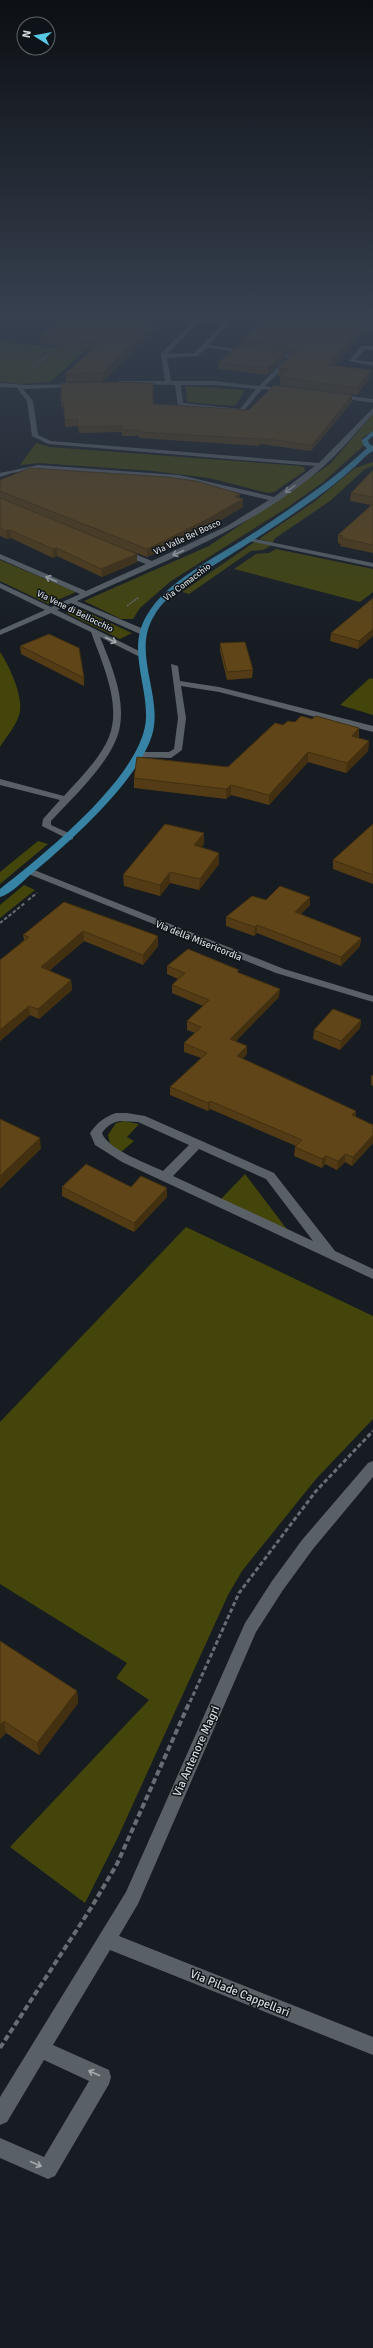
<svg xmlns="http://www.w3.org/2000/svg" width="373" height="2348" font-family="Signika,sans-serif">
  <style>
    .green { fill: #43450b }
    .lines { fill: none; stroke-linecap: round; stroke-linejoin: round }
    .path-far3 { stroke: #676d72; stroke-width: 1.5; stroke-dasharray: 2 1; stroke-linecap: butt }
    .path-far2 { stroke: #676d72; stroke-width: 2; stroke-dasharray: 3.5 2; stroke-linecap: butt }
    .path-far1 { stroke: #676d72; stroke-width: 3; stroke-dasharray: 4.5 2.5; stroke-linecap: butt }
    .path { stroke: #676d72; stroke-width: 4; stroke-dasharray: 6 3; stroke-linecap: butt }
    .minor { fill: #596167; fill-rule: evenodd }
    .major { fill: #3683a5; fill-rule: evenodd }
    .wall { fill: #523b15 }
    .shaded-wall { fill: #423011 }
    .building { fill: #5f4518; stroke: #423011 }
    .oneway { stroke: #a4aaae }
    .labels { text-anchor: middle; stroke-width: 3; stroke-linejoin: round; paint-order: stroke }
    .far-street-label { font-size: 9px; fill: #d6dade; stroke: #0d1318 }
    .street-label { font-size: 10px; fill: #d6dade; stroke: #0d1318 }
    .near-street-label { font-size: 12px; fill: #d6dade; stroke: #0d1318 }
  </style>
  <rect width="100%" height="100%" fill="#161c22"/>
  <!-- green -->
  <path class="green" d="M93 319 118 322 50 382 23 384 0 382V341L59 348Z
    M186 386 245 390 235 406 187 402Z
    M373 414V431L362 438 364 444 361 448 322 483 288 507 171 581 140 608 133 619H121L84 601 209 546 330 464Z
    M36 443 50 447 301 466 304 467 305 471 274 492 268 493 209 478 153 471 39 463 20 465Z
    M373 462V466L365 469 330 501 274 539 273 543 259 539 314 502 355 468Z
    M256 541 272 545 263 550 251 551 189 594 182 592Z
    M276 549 373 569V592L360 602 234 569 256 554 269 553Z
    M0 560 76 592 48 604 0 581Z
    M78 608 132 633 120 639 66 613Z
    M0 652C9 665 25 699 19 715 16 726 6 737 0 747Z
    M370 678 373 679V715L340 705Z
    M38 841 48 844 0 884V872Z
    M24 885 35 890 0 918V905Z
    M124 1121 139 1124 127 1137 134 1141 121 1152 110 1144 108 1135 116 1123Z
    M245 1174 289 1232 220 1200Z
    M186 1227 373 1316V1419L316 1479 242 1571 228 1595 118 1837 85 1903 10 1847 149 1700 116 1678 127 1663 0 1584V1422Z"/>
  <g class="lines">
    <!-- path-far3 -->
    <path class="path-far3" d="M244 326 257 327
      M31 369 59 345
      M127 606 139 597"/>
    <!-- path-far2 -->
    <path class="path-far2" d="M28 900 37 893
      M0 923 25 903"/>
    <!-- path-far1 -->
    <path class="path-far1" d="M190 1702 239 1593 316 1491 373 1431"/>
    <!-- path -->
    <path class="path" d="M0 2048 91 1908 117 1864 190 1701"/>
    <!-- minor -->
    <path class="minor" d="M5 315H20L79 322 76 324Z
      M152 315 197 317 203 315 205 316 203 318 230 321V323L209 345 252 351 249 353 206 348 198 356 167 358 171 381H215L259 386 288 357 268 354 270 351 296 356 265 386 289 390 286 392 262 389 242 413 178 406 175 385 117 384 119 381H165L161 354 194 320 154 317ZM200 321 224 323 194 353 167 354ZM181 385H215L256 389 240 409 183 403Z
      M361 346H373V350L365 349 356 360 373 362V366L349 361Z
      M0 383 27 385 79 384 77 387 23 389 33 401 38 435 51 441 319 463 373 408V414C357 431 341 451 323 467 252 529 161 562 77 601L146 630V634H140L71 603 57 610 145 654 138 656 100 637C111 664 125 696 120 726 115 759 73 797 51 821V825L73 835V839L70 840 42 826 43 819 60 800 0 785V779L64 796C80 778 100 759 109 737 122 704 102 663 91 632L51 613 0 635V630L45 610 0 588V583L51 607 80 594 0 559V554L86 591 146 564 119 554V550H125L152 561 227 526 269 500 179 479 38 469 12 473 0 477V473L38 465 179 475 274 497 315 466 48 444 32 436 27 401 17 388 0 387Z
      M336 394 373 399V403L334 397Z
      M246 537 373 563V567L249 541H246Z
      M171 664 178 666 180 681 219 687 373 726V732L219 692 181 686 186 718 182 750 171 758 136 757V753L139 752H169L174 749 178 718Z
      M29 868 284 969 373 996V1002L276 973 26 873 24 871Z
      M116 1113H127L145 1116 274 1173 335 1251 373 1269V1279L122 1162 95 1145 90 1133C97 1123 104 1117 116 1113ZM121 1121 138 1122 189 1145 163 1171C148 1164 107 1149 102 1133 107 1126 112 1122 121 1121ZM199 1149 266 1179 313 1241 173 1176Z
      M373 1461V1477L313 1549 283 1590 256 1632 138 1904 119 1936 373 2037V2055L110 1950 53 2045 109 2070 111 2077 109 2084 55 2176 48 2179 0 2158V2138L44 2157 89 2081 44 2060 7 2122 0 2125V2097L126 1892 245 1623 272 1581 302 1540 368 1463Z"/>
    <!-- major -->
    <path class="major" d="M373 431V436L368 440 369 444 373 446V451C366 454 359 464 352 469 337 483 319 496 303 507 275 527 247 544 219 562 196 576 168 592 154 616 133 650 159 690 154 726 148 773 67 845 30 875 22 882 11 894 0 897V889C43 855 145 774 146 717 147 683 127 647 147 615 166 582 214 558 246 538 288 510 330 483 367 448L363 445 362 440Z"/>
  </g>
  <!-- wall -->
  <path class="wall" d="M71 315H166V319L103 381 66 382 65 374 91 350 41 344 40 336 71 317Z
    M373 315V332L365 331 334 366 370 378 357 395 280 385V377L281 376H278L279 368 291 354 285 353V358L268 375 218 369V363L241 347V340Z
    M61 383 153 404 249 410 352 395V402L311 451 260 444 259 446 139 438V436H122V432L79 433 78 426 65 427 64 407H61Z
    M373 470V553L340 546 341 544 338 543V535L371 505 350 501 351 493Z
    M0 480 240 498 243 499V507L200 532 147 557 117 546 137 562 102 577 57 556 53 558 11 538 7 539 0 536Z
    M373 598 358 649 330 641 331 633Z
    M220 643 253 670 252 678 227 680 220 651Z
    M20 646 84 678V686L21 654Z
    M312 719 359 728V738L369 741 368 751 346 773 308 762 269 805 231 795 226 799 134 788V778L228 767 283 725 295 722Z
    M373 824V884L333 869V860Z
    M204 833V844L201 847 219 853V864L199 890 170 883 160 896 124 886 123 875Z
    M310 897V905L301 914 361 938 360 946 341 966 257 933 254 936 226 926V917L266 900Z
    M64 902 158 936V946L143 965 84 941 49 971 71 980 72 990 39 1019 30 1015 0 1041V960L24 940 23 935Z
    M167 966 239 973 279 997 236 1041 247 1046V1054L242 1059 356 1117 373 1125V1143L352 1166 345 1162 337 1170 325 1164 322 1168 294 1156 295 1147 296 1146 210 1109 208 1111 170 1095V1087L201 1058 184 1052V1043L195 1033 187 1030V1021L203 1006 172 993V985L178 979 167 974Z
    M361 1020 360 1028 340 1050 313 1039 314 1030Z
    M373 1075V1086L371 1085V1076Z
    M62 1187H131L167 1197 134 1232 62 1196Z
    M0 1641 77 1691 78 1703 39 1755 6 1733 0 1739Z"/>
  <!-- shaded-wall -->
  <path class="shaded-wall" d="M162 315H166V319L103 381 102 373Z
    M365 323V331L328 373V365Z
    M285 352V358L268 375V368Z
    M371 370 370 378 357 395V388Z
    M352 395V402L311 451 312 445Z
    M240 494V501L243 499V507L200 532 147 557V549Z
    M10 530 11 538 7 539 6 531Z
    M57 548V556L53 558V549Z
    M137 554V562L102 577 101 569Z
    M373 629V636L358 649 359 641Z
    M359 728 358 738 352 736Z
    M369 741 368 751 346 773 347 763Z
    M308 752V762L269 805V795Z
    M231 785V795L226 799V789Z
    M204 833V844L194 856V845Z
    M219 853V864L199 890 200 879Z
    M170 872V883L160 896V885Z
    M310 897V905L294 921 295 912Z
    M257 925V933L254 936 255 927Z
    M83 931 84 941 41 977V967Z
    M158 936V946L143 965V955Z
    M361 938 360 946 341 966V957Z
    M71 980 72 990 39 1019 38 1009Z
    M280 989 279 997 230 1047V1039Z
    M29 1006 30 1015 0 1041V1030Z
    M361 1020 360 1028 340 1050 341 1041Z
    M247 1046V1054L237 1065V1056Z
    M210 1101V1109L208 1111V1103Z
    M356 1111V1120L352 1115Z
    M373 1135V1143L352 1166 353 1157Z
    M40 1138 41 1149 0 1189V1176Z
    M345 1154V1162L337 1170 338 1161Z
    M326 1156 325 1164 322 1168V1159Z
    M167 1188V1197L134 1232V1223Z
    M77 1691 78 1703 39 1755 37 1743Z
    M4 1721 6 1733 0 1739V1725Z"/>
  <!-- building -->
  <path class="building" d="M88 315H162L102 373 65 374 99 343 40 336 65 316 84 319 89 316Z
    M268 315H373V324L365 323 328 365 371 370 357 388 280 377 288 369 279 368 297 348 241 340Z
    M236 346 285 352 268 368 218 363Z
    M95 382 153 383V404L249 410 274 385 352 395 312 445 260 438V439L139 432V430H122V426L78 427V420H65L63 401H61V383Z
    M30 468 166 477 196 481 240 494 235 497 243 499 200 523 147 549 0 491V480Z
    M373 470V497L351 493Z
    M0 498 137 554 101 569 57 548 53 549 10 530 6 531 0 528Z
    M373 504V545L341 538 343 536 338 535Z
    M373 598V629L359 641 331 633Z
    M49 634 79 648 84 678 20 646Z
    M245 642 253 670 227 672 220 643Z
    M301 716 312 719 316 716 359 728 352 736 369 741 347 763 308 752 269 795 231 785 226 789 134 778 137 757 228 767 275 723 283 725 288 721 295 722Z
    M165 824 204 833 194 845 219 853 200 879 170 872 160 885 123 875Z
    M373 824V875L333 860Z
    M280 886 310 897 295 912 361 938 341 957 257 925 255 927 226 917 252 896 266 900Z
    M64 902 158 936 143 955 83 931 41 967 71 980 38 1009 29 1006 0 1030V960L29 937 23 935Z
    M188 949 239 970 237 972 280 989 230 1039 247 1046 237 1056 356 1111 352 1115 373 1125V1135L353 1157 345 1154 338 1161 326 1156 322 1159 295 1147 302 1140 210 1101 208 1103 170 1087 207 1053 184 1043 201 1027 187 1021 209 1000 172 985 185 973 167 966Z
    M333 1009 361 1020 341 1041 314 1030Z
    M0 1119 40 1138 0 1176Z
    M86 1164 131 1187 141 1176 167 1188 134 1223 62 1187Z
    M0 1641 77 1691 37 1743 4 1721 0 1725Z"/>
  <!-- one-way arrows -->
  <defs><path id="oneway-shaft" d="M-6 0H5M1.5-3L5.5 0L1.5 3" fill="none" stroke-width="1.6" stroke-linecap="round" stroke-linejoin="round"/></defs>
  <g class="oneway">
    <use href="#oneway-shaft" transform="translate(290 489) rotate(145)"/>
    <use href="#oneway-shaft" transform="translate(178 553) rotate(156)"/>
    <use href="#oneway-shaft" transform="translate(51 579) rotate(-156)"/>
    <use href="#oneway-shaft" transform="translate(111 640) rotate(25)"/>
    <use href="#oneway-shaft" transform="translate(94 2073) rotate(-156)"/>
    <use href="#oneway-shaft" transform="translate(36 2164) rotate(24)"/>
  </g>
  <!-- sky -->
  <linearGradient id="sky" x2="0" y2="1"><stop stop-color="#0c0f13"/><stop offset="0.49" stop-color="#36404f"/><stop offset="1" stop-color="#36404f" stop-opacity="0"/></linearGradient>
  <rect width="373" height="643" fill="url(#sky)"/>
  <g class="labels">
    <!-- far-street labels -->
    <g class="far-street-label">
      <text transform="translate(187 537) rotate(-25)" y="3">Via Valle Bel Bosco</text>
      <text transform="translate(187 582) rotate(-37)" y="3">Via Comacchio</text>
      <text transform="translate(75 611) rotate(26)" y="3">Via Vene di Bellocchio</text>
    </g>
    <!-- street labels -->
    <g class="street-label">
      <text transform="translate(199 940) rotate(22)" y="4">Via della Misericordia</text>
    </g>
    <!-- near-street labels -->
    <g class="near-street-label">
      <text transform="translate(196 1751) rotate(-66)" y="4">Via Antenore Magri</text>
      <text transform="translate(240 1993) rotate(22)" y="4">Via Pilade Cappellari</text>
    </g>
  </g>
  <!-- north arrow -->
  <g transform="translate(36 36) rotate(281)"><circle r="19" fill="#0d1318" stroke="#5d6367"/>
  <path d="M0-3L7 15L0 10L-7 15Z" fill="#57c9e2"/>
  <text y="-6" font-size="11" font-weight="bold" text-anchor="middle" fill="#d6dade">N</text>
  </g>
</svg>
